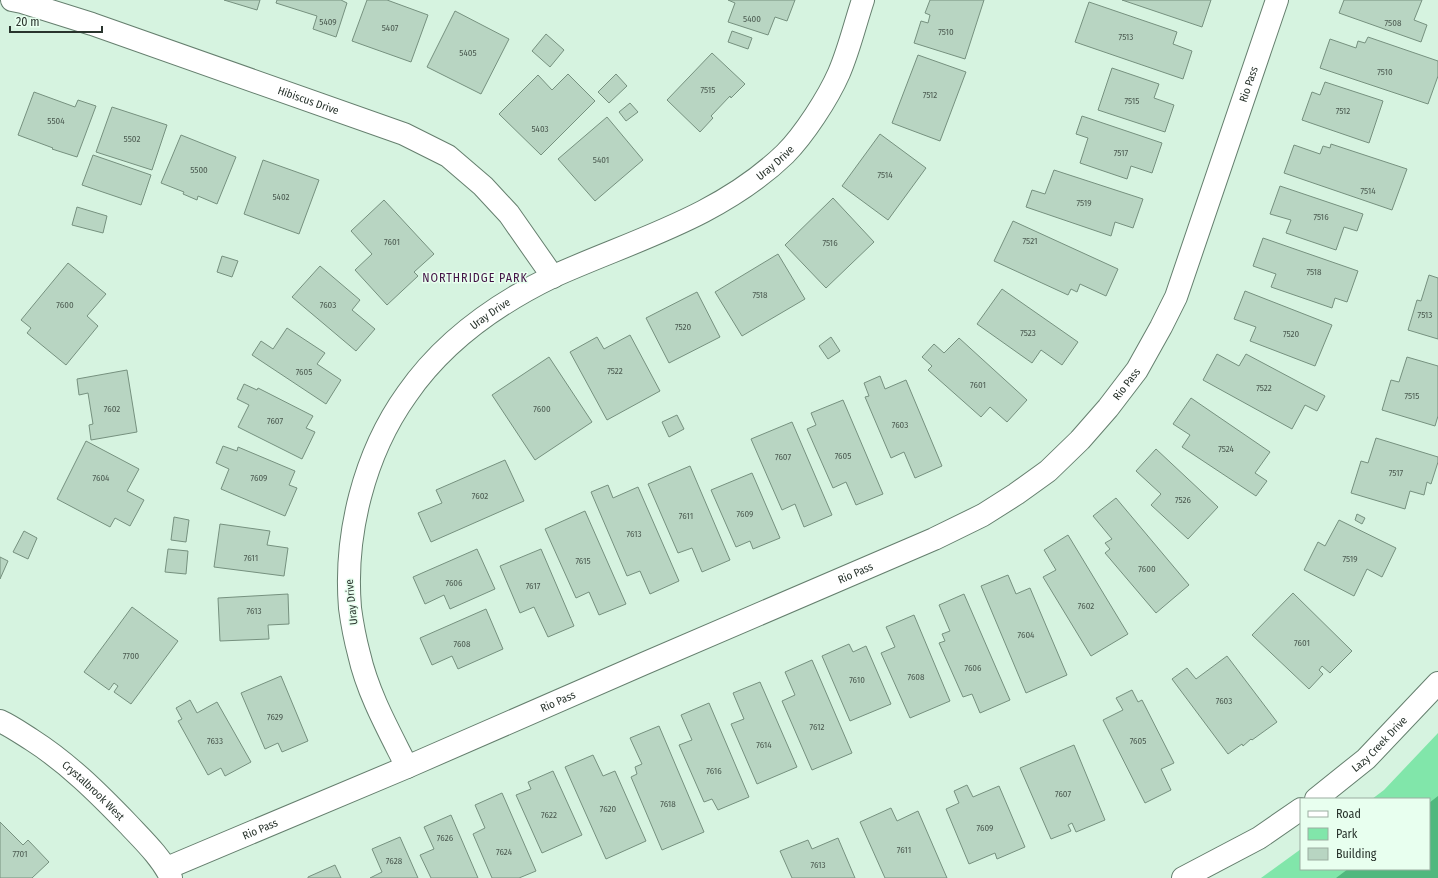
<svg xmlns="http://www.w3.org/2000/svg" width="1438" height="878" font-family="'Fira Sans Condensed',sans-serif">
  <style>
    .green { fill: #81e6aa }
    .water { fill: #51b87e }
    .building { fill: #b8d5c2; stroke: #76917f }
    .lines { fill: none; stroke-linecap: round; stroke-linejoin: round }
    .minor-casing { stroke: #657f6e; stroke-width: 24 }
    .minor { stroke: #fff; stroke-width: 22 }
    .labels { text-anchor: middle; stroke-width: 3; stroke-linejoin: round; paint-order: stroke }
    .number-label { font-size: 9px; fill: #4d5c52 }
    .street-label { font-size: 11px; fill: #29342d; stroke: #e8ffef }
    .neighbourhood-label { font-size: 12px; letter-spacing: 1px; fill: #411244; stroke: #e8ffef }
  </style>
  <rect width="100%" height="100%" fill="#d6f3e0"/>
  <!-- green -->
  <path class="green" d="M1438 733V878H1261L1301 849V869H1429V799H1372L1384 790Z"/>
  <!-- water -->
  <path class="water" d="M1438 796V878H1336L1348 869H1429V803Z"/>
  <!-- building -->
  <path class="building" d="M224 0H260L257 10Z
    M277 0H341L347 3 336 37 313 29 317 16 276 3Z
    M367 0H387L428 15 411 62 352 41Z
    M728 0H795L787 21 775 17 768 35 728 22 735 3Z
    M930 0H984L965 59 914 43 921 21 928 23 930 15 925 13Z
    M1122 0H1211L1202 27Z
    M1344 0H1422L1414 20 1427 25 1421 42 1339 13Z
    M1089 2 1177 32 1173 44 1192 51 1183 79 1075 42Z
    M455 11 509 39 481 94 427 67Z
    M732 31 752 38 748 49 728 42Z
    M546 34 564 50 550 67 532 51Z
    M1368 37 1438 61V76L1428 104 1320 68 1330 39 1356 48 1358 41 1365 43Z
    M712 53 745 84 731 98 730 96 711 116 713 118 700 132 667 100Z
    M918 55 966 72 940 141 892 123Z
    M1112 68 1159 84 1154 98 1174 105 1165 132 1098 110Z
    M568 74 595 101 541 155 499 114 538 75 552 90Z
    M616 74 627 86 609 103 598 92Z
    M1325 82 1383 101 1369 143 1302 120 1312 92 1320 95Z
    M34 92 75 107 78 100 96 106 77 157 52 149 53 148 18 135Z
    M630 103 638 112 626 121 619 112Z
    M112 107 167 125 152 170 96 152Z
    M1082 116 1162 143 1152 173 1131 166 1127 179 1080 163 1088 138 1076 134Z
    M607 117 643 160 595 201 558 159Z
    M880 134 926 168 888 220 842 186Z
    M181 135 236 157 217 204 198 196 197 200 183 194 184 192 161 183Z
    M1331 144 1407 169 1392 210 1284 173 1294 145 1320 154 1323 146 1330 148Z
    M93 155 151 175 141 205 82 185Z
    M263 160 319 180 299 234 244 214Z
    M1054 170 1143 199 1133 228 1115 222 1111 236 1026 207 1032 190 1045 194Z
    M1280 186 1363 214 1357 231 1344 227 1336 250 1286 233 1291 220 1270 214Z
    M833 198 874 242 826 288 785 245Z
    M384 200 434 254 414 272 418 276 387 305 355 270 372 254 351 231Z
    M77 207 107 216 103 233 72 225Z
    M1013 221 1118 269 1106 296 1080 284 1077 292 1071 289 1068 295 994 261Z
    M1263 238 1358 271 1347 302 1335 298 1332 308 1271 287 1276 274 1253 266Z
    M778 254 805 299 742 336 715 292Z
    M222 256 238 261 232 277 217 272Z
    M68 263 106 294 87 316 98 326 66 365 27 333 31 328 21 320Z
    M320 266 360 300 352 310 375 329 356 351 292 297Z
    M1429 275 1438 278V339L1408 330 1417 300 1421 301Z
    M1002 289 1078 342 1062 365 1041 350 1032 363 977 324Z
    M1245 291 1332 325 1315 366 1250 341 1256 327 1234 319Z
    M697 292 720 337 669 363 646 318Z
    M287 328 325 353 317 364 341 380 326 404 252 355 261 341 273 349Z
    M630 335 660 391 607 420 570 352 597 337 604 349Z
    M831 337 840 351 828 359 819 346Z
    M959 338 1027 400 1007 422 990 407 981 417 928 370 932 366 922 357 934 344 944 353Z
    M1217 354 1239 366 1246 354 1325 396 1317 411 1305 405 1292 429 1203 380Z
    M549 357 592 422 535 460 492 395Z
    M1407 357 1438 366V416L1435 426 1382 410 1391 380 1399 382Z
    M127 370 137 432 91 440 89 425 93 424 88 393 79 395 77 379Z
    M880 376 885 389 906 380 942 466 915 478 904 452 891 458 865 397 869 396 864 383Z
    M244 384 257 390 258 388 313 416 306 428 315 432 302 459 238 427 249 405 237 399Z
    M1191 398 1270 452 1255 473 1267 481 1256 496 1182 447 1190 435 1173 424Z
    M843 400 883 494 856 505 846 482 833 488 807 429 816 425 811 413Z
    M677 415 684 429 669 437 662 422Z
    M792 422 832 515 804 527 795 504 782 510 751 439Z
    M1376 438 1438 457V462L1431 484 1427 482 1424 495 1410 491 1405 509 1351 493 1361 461 1368 463Z
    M86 441 139 469 127 491 144 500 130 526 115 518 110 527 57 499Z
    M223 446 237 451 238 447 295 471 289 485 297 488 285 516 221 489 229 469 216 463Z
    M1156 449 1218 507 1188 539 1151 505 1161 494 1136 471Z
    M505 460 524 501 431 542 418 513 442 503 436 490Z
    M690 466 730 560 702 572 692 548 678 553 648 484Z
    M752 473 780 538 753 549 750 541 736 547 711 490Z
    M608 485 613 498 638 487 679 581 650 594 640 571 627 576 591 492Z
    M1116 498 1189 585 1156 613 1105 553 1110 549 1105 543 1112 539 1093 516Z
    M585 511 626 604 599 615 589 592 576 598 545 529Z
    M1357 514 1365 518 1362 524 1355 520Z
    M174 517 189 520 186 542 171 540Z
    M1339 520 1396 548 1382 577 1367 569 1354 596 1304 570 1318 542 1325 546Z
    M220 524 270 531 267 545 288 548 284 576 214 567Z
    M24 531 37 538 28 559 13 552Z
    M1068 535 1128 634 1091 656 1043 577 1056 570 1044 550Z
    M168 549 188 551 186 574 165 572Z
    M477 549 495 589 450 609 444 595 425 604 413 577Z
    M541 549 574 626 548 637 534 607 520 613 500 566Z
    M0 557 8 561 0 579Z
    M1008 575 1016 594 1030 588 1067 675 1026 693 981 586Z
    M1293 593 1352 651 1330 673 1322 666 1319 670 1323 674 1309 689 1252 635Z
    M288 594 289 624 268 625 269 639 220 641 218 598Z
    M964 594 1010 700 980 713 972 694 963 697 939 643 945 641 942 634 950 631 939 605Z
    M132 607 178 641 131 704 114 692 118 686 114 683 109 690 84 672Z
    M486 609 503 649 458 669 452 656 432 665 420 638Z
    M914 615 950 701 910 718 881 653 895 647 886 627Z
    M849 644 853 652 866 646 891 704 850 721 822 656Z
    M1227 656 1277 722 1252 740 1251 739 1243 746 1242 744 1228 754 1172 679 1187 668 1196 679Z
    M812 660 852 753 812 770 782 701 795 695 785 672Z
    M281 676 308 741 282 752 278 743 265 749 241 693Z
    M760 682 797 767 757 784 731 724 744 719 733 693Z
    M1132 690 1138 702 1142 700 1174 763 1161 769 1171 790 1145 803 1103 720 1123 710 1116 698Z
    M190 700 197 713 217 702 251 762 225 776 221 768 208 775 178 721 182 719 176 708Z
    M709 703 749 797 718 810 712 799 704 802 679 745 692 740 681 715Z
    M659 726 704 832 662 850 631 777 637 774 635 767 642 764 630 738Z
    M1074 745 1105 820 1076 832 1072 823 1068 825 1071 831 1051 839 1020 768Z
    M593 755 603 776 615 771 646 841 606 859 565 767Z
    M553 771 582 835 542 853 516 795 531 789 528 782Z
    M967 785 973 797 999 786 1025 847 997 859 995 853 969 864 946 809 959 803 954 791Z
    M502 793 536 871 519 878H492L473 834 485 828 475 805Z
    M891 808 897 821 918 811 947 878H885L860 822Z
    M451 815 478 878H431L420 855 434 849 424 827Z
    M0 822 23 845 28 840 49 862 32 878H0Z
    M400 837 418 878H370L382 872 372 849Z
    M838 838 855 878H792L780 851 808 840 812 849Z
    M335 865 341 878H308V877Z"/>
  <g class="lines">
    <defs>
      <g id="minor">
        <path id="s1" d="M12 0 22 2 92 24 404 134 448 156 483 186 509 214 553 277"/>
        <path id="s2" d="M0 721C11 726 21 733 32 740 68 763 98 793 128 824 143 840 162 858 171 878"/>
        <path id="s3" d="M407 767C389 731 368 694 359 654 355 639 352 623 350 608 344 535 364 454 407 394 443 342 498 303 554 276 634 240 720 217 785 154 804 135 828 98 839 73 849 50 855 24 863 0"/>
        <path id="s4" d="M1316 799 1366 759 1438 683"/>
        <path id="s5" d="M167 868 407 767 643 664 934 539 983 515 1016 494 1048 471 1080 440 1108 408 1137 370 1161 327 1176 297 1277 0"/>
        <path d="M1183 878 1259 838 1301 809"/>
      </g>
    </defs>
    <!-- minor casing -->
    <use href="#minor" class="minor-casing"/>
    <!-- minor -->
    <use href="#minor" class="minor"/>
  </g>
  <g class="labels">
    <!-- number labels -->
    <g class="number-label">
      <text x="752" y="22">5400</text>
      <text x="328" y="25">5409</text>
      <text x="1393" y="26">7508</text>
      <text x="390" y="31">5407</text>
      <text x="946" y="35">7510</text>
      <text x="1126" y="40">7513</text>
      <text x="468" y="56">5405</text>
      <text x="1385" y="75">7510</text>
      <text x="708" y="93">7515</text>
      <text x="930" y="98">7512</text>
      <text x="1132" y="104">7515</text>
      <text x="1343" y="114">7512</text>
      <text x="56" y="124">5504</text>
      <text x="540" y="132">5403</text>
      <text x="132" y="142">5502</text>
      <text x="1121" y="156">7517</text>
      <text x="601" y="163">5401</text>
      <text x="199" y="173">5500</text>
      <text x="885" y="178">7514</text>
      <text x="1368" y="194">7514</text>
      <text x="281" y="200">5402</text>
      <text x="1084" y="206">7519</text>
      <text x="1321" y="220">7516</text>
      <text x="1030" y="244">7521</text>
      <text x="392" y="245">7601</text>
      <text x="830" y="246">7516</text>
      <text x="1314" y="275">7518</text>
      <text x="760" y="298">7518</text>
      <text x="65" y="308">7600</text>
      <text x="328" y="308">7603</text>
      <text x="1425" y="318">7513</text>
      <text x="683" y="330">7520</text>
      <text x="1028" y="336">7523</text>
      <text x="1291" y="337">7520</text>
      <text x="615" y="374">7522</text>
      <text x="304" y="375">7605</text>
      <text x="978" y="388">7601</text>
      <text x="1264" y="391">7522</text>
      <text x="1412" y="399">7515</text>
      <text x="112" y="412">7602</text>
      <text x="542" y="412">7600</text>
      <text x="275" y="424">7607</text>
      <text x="900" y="428">7603</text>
      <text x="1226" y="452">7524</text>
      <text x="843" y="459">7605</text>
      <text x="783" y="460">7607</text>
      <text x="1396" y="476">7517</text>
      <text x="101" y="481">7604</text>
      <text x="259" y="481">7609</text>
      <text x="480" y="499">7602</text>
      <text x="1183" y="503">7526</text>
      <text x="745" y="517">7609</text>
      <text x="686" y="519">7611</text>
      <text x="634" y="537">7613</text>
      <text x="251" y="561">7611</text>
      <text x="1350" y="562">7519</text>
      <text x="583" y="564">7615</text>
      <text x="1147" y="572">7600</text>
      <text x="454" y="586">7606</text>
      <text x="533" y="589">7617</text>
      <text x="1086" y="609">7602</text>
      <text x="254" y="614">7613</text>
      <text x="1026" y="638">7604</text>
      <text x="1302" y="646">7601</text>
      <text x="462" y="647">7608</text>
      <text x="131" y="659">7700</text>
      <text x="973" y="671">7606</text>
      <text x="916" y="680">7608</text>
      <text x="857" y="683">7610</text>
      <text x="1224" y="704">7603</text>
      <text x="275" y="720">7629</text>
      <text x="817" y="730">7612</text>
      <text x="215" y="744">7633</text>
      <text x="1138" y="744">7605</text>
      <text x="764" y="748">7614</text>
      <text x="714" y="774">7616</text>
      <text x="1063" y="797">7607</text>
      <text x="668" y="807">7618</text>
      <text x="608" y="812">7620</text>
      <text x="549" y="818">7622</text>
      <text x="985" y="831">7609</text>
      <text x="445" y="841">7626</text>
      <text x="904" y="853">7611</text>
      <text x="504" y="855">7624</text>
      <text x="20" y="857">7701</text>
      <text x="394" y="864">7628</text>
      <text x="818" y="868">7613</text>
    </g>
    <!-- street labels -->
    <g class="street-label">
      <text dy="4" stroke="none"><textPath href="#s5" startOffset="1410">Rio Pass</textPath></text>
      <text dy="4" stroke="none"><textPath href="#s1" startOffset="313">Hibiscus Drive</textPath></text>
      <text dy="4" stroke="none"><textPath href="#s3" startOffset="836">Uray Drive</textPath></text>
      <text dy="4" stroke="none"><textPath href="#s3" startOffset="512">Uray Drive</textPath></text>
      <text dy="4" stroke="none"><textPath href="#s5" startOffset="1085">Rio Pass</textPath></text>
      <text dy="4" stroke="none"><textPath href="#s5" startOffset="749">Rio Pass</textPath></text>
      <text transform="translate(351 602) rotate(-96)" y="4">Uray Drive</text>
      <text dy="4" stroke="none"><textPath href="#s5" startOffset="425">Rio Pass</textPath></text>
      <text dy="4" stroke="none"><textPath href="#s4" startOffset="84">Lazy Creek Drive</textPath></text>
      <text dy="4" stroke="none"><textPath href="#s2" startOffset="117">Crystalbrook West</textPath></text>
      <text dy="4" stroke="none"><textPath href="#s5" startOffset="101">Rio Pass</textPath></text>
    </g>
    <!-- neighbourhood labels -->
    <g class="neighbourhood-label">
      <text x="475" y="282">NORTHRIDGE PARK</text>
    </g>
  </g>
  <!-- legend -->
  <rect x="1300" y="798" width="130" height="72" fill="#e8ffef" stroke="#9caea1"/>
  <rect x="1308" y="811" width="20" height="6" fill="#ffffff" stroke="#9caea1"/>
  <text x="1336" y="818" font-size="12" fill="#29342d">Road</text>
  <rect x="1308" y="828" width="20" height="12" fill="#81e6aa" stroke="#9caea1"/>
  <text x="1336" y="838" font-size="12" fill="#29342d">Park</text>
  <rect x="1308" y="848" width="20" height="12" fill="#b8d5c2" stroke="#9caea1"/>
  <text x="1336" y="858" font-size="12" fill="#29342d">Building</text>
  <!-- scale -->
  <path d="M10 26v6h92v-6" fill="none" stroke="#29342d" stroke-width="2"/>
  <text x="16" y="26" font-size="12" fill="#29342d" stroke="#e8ffef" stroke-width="3" paint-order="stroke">20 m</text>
</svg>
